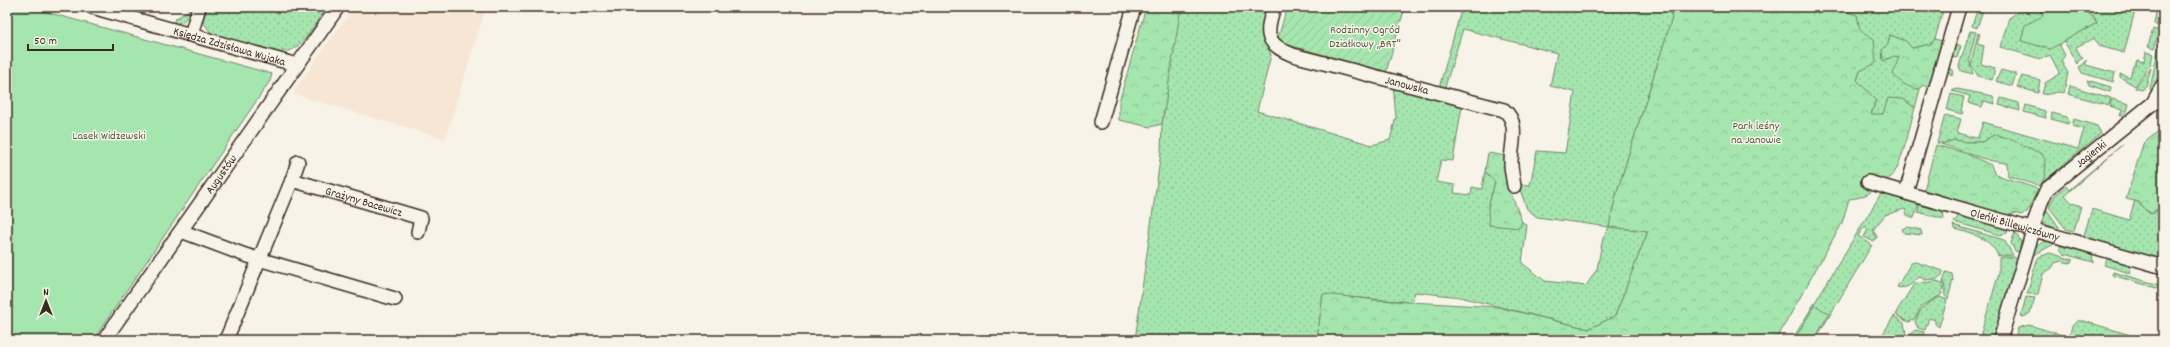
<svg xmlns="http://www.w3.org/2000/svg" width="2170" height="347" font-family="Dekko,sans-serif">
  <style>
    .built { fill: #f7e6d4 }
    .grass { fill: url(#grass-dots); stroke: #708866 }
    .forest { fill: url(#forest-crowns); stroke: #708866 }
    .park { fill: #a5e6af; stroke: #708866 }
    .garden { fill: url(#garden-furrows); stroke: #708866 }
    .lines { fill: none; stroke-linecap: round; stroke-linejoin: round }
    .minor-casing { stroke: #3b2a1e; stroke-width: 16 }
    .minor { stroke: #f7f3e8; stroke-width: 13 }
    .labels { text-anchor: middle; stroke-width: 3; stroke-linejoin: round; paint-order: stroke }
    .park-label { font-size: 12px; fill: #565942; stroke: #f7f3e8 }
    .street-label { font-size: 12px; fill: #3b2a1e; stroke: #f7f3e8 }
  </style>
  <defs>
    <pattern id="grass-dots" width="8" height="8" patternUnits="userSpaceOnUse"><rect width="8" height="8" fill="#a5e6af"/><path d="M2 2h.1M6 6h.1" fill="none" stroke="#8fc596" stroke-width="1.8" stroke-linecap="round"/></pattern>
    <pattern id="forest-crowns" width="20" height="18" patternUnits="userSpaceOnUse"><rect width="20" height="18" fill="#a5e6af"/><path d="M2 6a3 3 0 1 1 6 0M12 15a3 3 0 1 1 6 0" fill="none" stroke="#8fc596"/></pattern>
    <pattern id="garden-furrows" width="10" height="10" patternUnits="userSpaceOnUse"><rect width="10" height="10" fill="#a5e6af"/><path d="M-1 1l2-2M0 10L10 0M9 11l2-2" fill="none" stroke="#8fc596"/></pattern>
  </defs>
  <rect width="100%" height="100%" fill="#f7f3e8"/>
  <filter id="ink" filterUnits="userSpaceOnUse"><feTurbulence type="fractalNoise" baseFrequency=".025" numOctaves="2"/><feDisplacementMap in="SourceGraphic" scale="8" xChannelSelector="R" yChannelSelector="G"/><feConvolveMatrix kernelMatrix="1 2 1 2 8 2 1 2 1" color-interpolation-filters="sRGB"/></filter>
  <g filter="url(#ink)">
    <!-- built -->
    <path class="built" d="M354 7H486L445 139 293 94 299 83Z"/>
    <!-- grass -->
    <path class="grass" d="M189 7H193C189 17 184 23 173 24L175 19 188 11Z
      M206 7H326C317 20 300 55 283 51L281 54 212 34 203 22Z
      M1180 7H1267L1261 32 1271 55 1257 111 1372 145 1390 140 1396 117 1393 85 1457 102 1462 106 1453 161 1441 160 1436 182 1455 185 1454 193 1471 195 1472 187 1482 189 1485 171 1495 182 1488 208 1518 228 1522 222 1527 225 1522 263 1545 281 1586 286 1597 269 1603 238 1609 227 1537 217 1527 209 1518 184 1530 185 1537 151 1565 153 1575 92 1550 86 1557 53 1463 29 1444 90 1439 88 1462 7H1669L1672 18 1616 195 1609 227 1648 231 1615 316 1589 329 1460 297 1415 292 1412 302 1323 295 1317 340H1135L1161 152 1162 124Z
      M1830 7H1944L1935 39 1931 44 1912 48 1905 41 1890 35 1888 44 1894 56 1899 57 1915 88 1920 89 1915 108 1903 99 1883 114 1871 115 1876 100 1857 81 1860 71V30Z
      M1978 7H1984L1977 28 1972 26Z
      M2035 7H2038L2065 55 2061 61 2068 73 2064 93C2056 90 2050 96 2042 94L2045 83 2060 74 2050 55 2041 59 2000 47 2009 18 2023 9 2025 12Z
      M2073 7H2136L2124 53 2099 46 2094 38 2076 47 2081 57 2083 58 2078 61 2077 64 2064 41 2097 23 2094 16Z
      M2157 7H2163L2159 26 2154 24Z
      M2153 29 2159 31 2154 49 2148 47Z
      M1970 31 1976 32 1969 60 1973 74 1961 71 1959 66Z
      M2162 32 2163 73 2160 83 2152 93 2150 88Z
      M1978 33 1980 34 1977 44 1984 46 1981 64 1995 68 1992 80 1978 76 1971 64Z
      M1953 44 1961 46 1957 58 1951 57 1947 68 1953 70 1952 76 1946 69Z
      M2146 52 2153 54 2151 64 2135 86 2120 77V74L2130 77 2133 66H2135L2137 60 2144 62Z
      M2086 60V65L2115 73 2113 82 2082 73 2079 67 2084 64Z
      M2151 68 2146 87 2142 90 2135 88Z
      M2001 70 2016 74 2012 86 1996 81Z
      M2022 76 2040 80 2038 93 2017 87Z
      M2087 80 2111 87 2110 92 2089 85Z
      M2070 86 2111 98 2109 105 2068 94Z
      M1957 89 1993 96 1995 104 1984 101 1982 107 1968 103 1970 96 1952 91Z
      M1951 94 1964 97 1961 111 1963 112 1962 114 1947 110Z
      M2001 98 2019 103 2020 111 1999 105Z
      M2112 99 2129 104 2126 114 2120 116 2122 110 2110 106Z
      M2026 105 2045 111 2046 118 2024 112Z
      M2052 113 2067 117 2069 122 2068 124 2051 119Z
      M1945 115 1961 119 1957 133 1976 138 1978 137 1983 122 2078 149 2084 129 2072 126 2074 119 2097 126 2101 133 2042 183 2045 164 2035 151 1999 135H1994L1982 142H1967L1955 140 1945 144 1937 143Z
      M2123 144 2065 195 2072 203 2081 206 2074 231 2066 229 2049 207 2055 195 2066 186 2069 190Z
      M1882 192 1919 203 1914 218 1907 215 1905 209 1885 215 1873 230 1877 237 1874 242 1864 237 1868 229 1864 227 1858 236 1872 245 1815 340H1792Z
      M2135 200 2149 213H2155L2159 207 2163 215V261L2086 238 2084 235 2092 209 2129 220Z
      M1920 203 1943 210 1944 219 1918 212Z
      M2047 210 2059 227V230L2043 223V211Z
      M1960 214 2008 228 2007 233 2000 235 1954 222Z
      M1953 225 2004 240 2013 255 1998 256C1991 238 1972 234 1955 229Z
      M1907 227 1921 230 1922 235 1904 233 1902 229Z
      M2015 232 2021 242V253L2015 251 2011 243Z
      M2048 241 2055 242 2054 244 2032 256 2035 246Z
      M2061 244 2092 253 2093 262 2064 254 2060 249Z
      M2050 253 2073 260 2070 263 2061 261 2055 263 2052 268 2043 274 2038 294H2027L2037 260 2039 257Z
      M2004 257H2014L2018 260 1995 340H1979L1999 273V258Z
      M2109 257 2129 264 2131 267 2129 273 2104 265Z
      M1916 262 1943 271 1942 275 1937 279 1924 280 1922 278 1919 277C1913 283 1907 290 1897 287L1911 263Z
      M1946 272 1952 274 1953 280 1948 299 1945 296V286L1943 282Z
      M2113 272 2163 286V290L2112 275Z
      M1937 281 1942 283 1944 287 1941 295 1922 306 1914 320 1908 322 1896 315 1897 311 1914 284Z
      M1940 297 1947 300 1939 327 1935 324V320L1929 318 1925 330 1918 328 1915 322C1919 309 1928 302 1940 297Z
      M2026 297 2035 298 2030 313 2024 317 2021 316Z
      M1894 316 1904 323 1906 334 1903 340H1879Z
      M2077 321H2084L2147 340H2014L2018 328 2029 325 2069 337 2072 326Z
      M1915 330 1924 332 1922 340H1904Z"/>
    <!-- forest -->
    <path class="forest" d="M1146 7H1181L1162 124 1150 127 1119 120V102Z
      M1669 7H1830L1857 15 1860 30 1874 39 1876 63 1860 71 1857 80 1876 100 1871 114H1883L1888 98 1903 99 1915 108C1909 127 1904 158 1893 175 1891 178 1886 179 1883 182 1872 192 1864 198 1849 199L1842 223 1776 340H1317L1323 294 1377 300 1498 307 1589 329 1615 316 1648 231 1609 227 1616 195 1672 18Z
      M1890 35 1906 41 1912 48 1931 44 1935 39 1942 41 1930 88 1922 85 1920 89C1908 88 1901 83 1893 74L1899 57 1894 56 1883 61 1882 50 1888 44Z
      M2163 127V215L2159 207 2152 214 2143 208 2139 202 2126 199 2143 144Z
      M1994 135 2008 138 2042 154C2048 163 2046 178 2040 186L2008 176 2007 163C1984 162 1963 150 1941 144L1954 140 1967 142H1982Z
      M1936 145 1965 153 1991 165 1994 173 2000 176 2038 189 2027 212 2021 215 2013 213 2012 217 1924 190Z
      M1488 153 1506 156 1508 185 1522 222 1519 228 1489 225 1488 208 1495 182 1485 171Z"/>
    <!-- park -->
    <path class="park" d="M7 7H28L272 74 270 81 93 340H7Z
      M2050 7C2067 7 2088 6 2097 23L2050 49 2021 41 2025 25 2043 16 2041 12Z
      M1815 305 1829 314 1814 340H1794Z"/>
    <!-- garden -->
    <path class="garden" d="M1287 7H1405L1386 72 1277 42Z"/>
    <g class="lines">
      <defs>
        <g id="minor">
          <path id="s1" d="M92 7 297 65"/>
          <path id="s2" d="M1274 7C1265 34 1265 44 1293 55L1504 110C1520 123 1511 145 1511 163 1511 171 1513 178 1514 186"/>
          <path d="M191 35 199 7"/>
          <path d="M1101 122 1134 7"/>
          <path d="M292 180 298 162"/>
          <path id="s3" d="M1868 182 2163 267"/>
          <path d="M1906 192 1959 7"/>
          <path id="s4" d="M2032 230 2041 202 2047 189 2153 103 2163 85"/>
          <path d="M181 231 245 255 395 299"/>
          <path id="s5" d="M104 340 338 7"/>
          <path id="s6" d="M226 340 292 180 421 218 418 232"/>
          <path d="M2000 340 2033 231"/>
        </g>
      </defs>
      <!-- minor casing -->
      <use href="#minor" class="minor-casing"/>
      <!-- minor -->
      <use href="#minor" class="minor"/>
    </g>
  </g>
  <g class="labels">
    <!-- park labels -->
    <g class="park-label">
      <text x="1365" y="33">Rodzinny Ogród<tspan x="1365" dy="14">Działkowy „BRT”</tspan></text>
      <text x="1756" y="129">Park leśny<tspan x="1756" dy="14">na Janowie</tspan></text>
      <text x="109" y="139">Lasek Widzewski</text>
    </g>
    <!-- street labels -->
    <g class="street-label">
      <text dy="4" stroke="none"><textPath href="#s1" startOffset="143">Księdza Zdzisława Wujaka</textPath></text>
      <text dy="4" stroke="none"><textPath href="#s2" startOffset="179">Janowska</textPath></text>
      <text dy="4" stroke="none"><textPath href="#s4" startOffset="100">Jagienki</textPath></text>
      <text dy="4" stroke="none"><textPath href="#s5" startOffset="203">Augustów</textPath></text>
      <text dy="4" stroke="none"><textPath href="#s6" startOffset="248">Grażyny Bacewicz</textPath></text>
      <text dy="4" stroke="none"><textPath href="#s3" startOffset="153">Oleńki Billewiczówny</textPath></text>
    </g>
  </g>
  <!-- margin -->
  <rect width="2170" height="347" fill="none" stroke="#f7f3e8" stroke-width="24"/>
  <rect x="12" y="12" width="2146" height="323" fill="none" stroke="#3b2a1e" stroke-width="1.5" filter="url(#ink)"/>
  <!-- north arrow -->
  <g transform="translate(46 301)" stroke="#f7f3e8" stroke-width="3" paint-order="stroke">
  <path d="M0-3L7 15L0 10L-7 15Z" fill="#3b2a1e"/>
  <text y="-6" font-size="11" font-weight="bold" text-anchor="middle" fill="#3b2a1e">N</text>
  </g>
  <!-- scale -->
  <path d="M28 44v6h85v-6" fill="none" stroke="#3b2a1e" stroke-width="2"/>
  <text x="34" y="44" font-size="12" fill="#3b2a1e" stroke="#f7f3e8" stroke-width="3" paint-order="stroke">50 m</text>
</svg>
